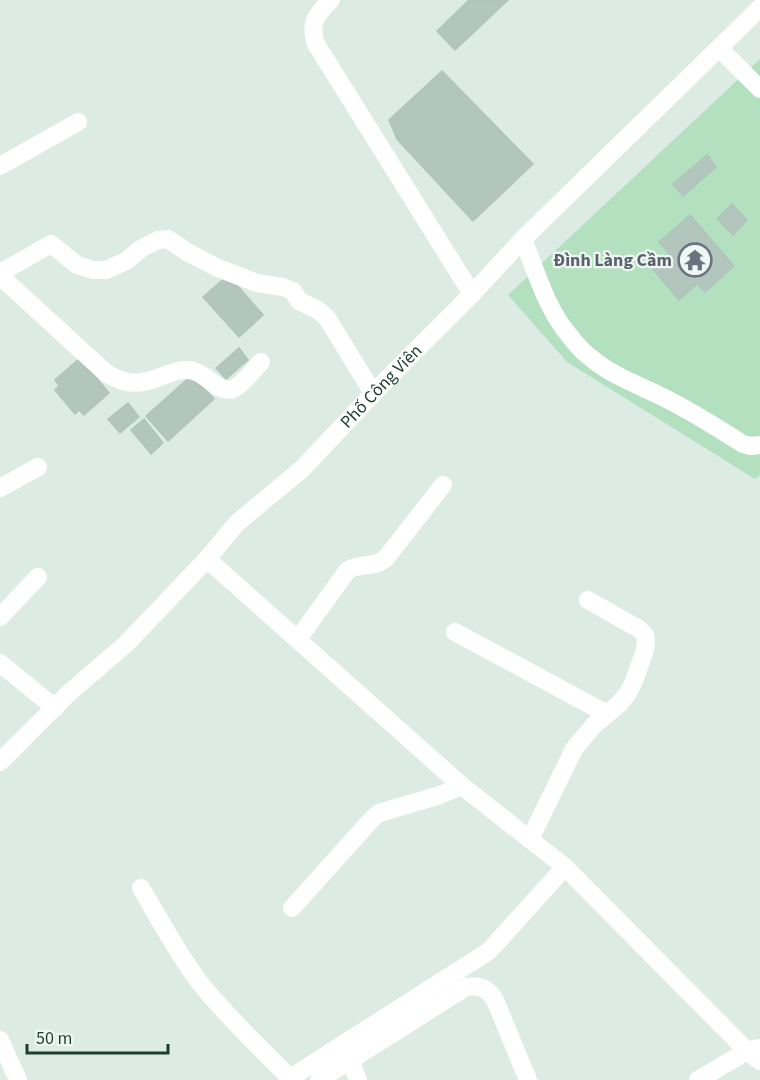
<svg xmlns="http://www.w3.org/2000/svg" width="760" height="1080" font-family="'Source Sans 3',sans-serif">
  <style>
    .green { fill: #b3e0be }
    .building { fill: #b2c6bd; stroke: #afc5bb; stroke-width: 1.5 }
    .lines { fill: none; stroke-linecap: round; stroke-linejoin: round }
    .minor { stroke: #fff; stroke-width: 18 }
    .labels { text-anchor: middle; stroke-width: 4.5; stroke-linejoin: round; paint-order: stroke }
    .worship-label { font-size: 18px; font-weight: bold; fill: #5b616d; stroke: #eef8f2; text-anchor: end }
    .street-label { font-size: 18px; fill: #1d3d33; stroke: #eef8f2 }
  </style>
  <rect width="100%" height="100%" fill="#ddebe5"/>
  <!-- green -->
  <path class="green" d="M760 59V475L755 479 567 362 508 295Z"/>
  <!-- building -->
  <path class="building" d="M469 0H508L455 50 437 31Z
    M442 71 533 164 473 221 397 139 389 120Z
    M707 155 716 167 683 196 673 184Z
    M732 204 747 220 733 235 717 219Z
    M690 215 734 266 705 292 697 284 679 300 652 268 669 253 659 242Z
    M228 275 263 315 239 337 203 297Z
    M239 348 248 360 226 379 216 368Z
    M80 358 109 393 84 415 79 410 75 414 55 390 59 386 55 380Z
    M192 375 214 399 168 441 146 416Z
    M128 403 139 417 120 433 108 419Z
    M144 419 163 443 151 454 131 430Z"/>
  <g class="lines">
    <!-- minor -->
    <g class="minor">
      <path d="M331 0C316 15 309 23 316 44L472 294"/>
      <path d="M719 48 760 89"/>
      <path d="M0 166 78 122"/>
      <path d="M523 239C536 271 546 308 569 335 575 343 583 352 591 358 616 379 648 388 676 404 699 416 721 430 743 444L751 446 760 445"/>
      <path d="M0 273 51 244 77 265 93 270H106L126 261 142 248 158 240 168 239 187 252 218 268 257 283 283 287 293 291 299 301 318 310 327 318 373 393"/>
      <path d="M0 276 106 373C127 386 140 385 163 376 170 373 177 370 185 370 205 369 215 392 230 390 239 389 254 369 261 362"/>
      <path d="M0 488 38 467"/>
      <path d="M207 559 462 786 565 867 747 1051 760 1061"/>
      <path d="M0 617 38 577"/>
      <path d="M455 632 607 714"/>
      <path d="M298 639 347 571C359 562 374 569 386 558L443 485"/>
      <path d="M0 663 55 708"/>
      <path id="s1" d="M0 762 69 693 127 643 207 559 237 523 302 469 388 378 472 294 523 239 760 8"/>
      <path d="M530 839 574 749 594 725 619 704 628 693 634 681 645 650 646 641 645 635 639 629 588 600"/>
      <path d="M141 888C160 920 178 954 200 983 227 1017 260 1047 290 1078"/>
      <path d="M292 908 372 819 379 813 437 796 462 786"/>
      <path d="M0 1040 18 1080"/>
      <path d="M350 1059 358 1080"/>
      <path d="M287 1080 489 951 565 867"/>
      <path d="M319 1080 466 987C481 985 487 988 495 1000L528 1080"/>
      <path d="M698 1080 747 1051 757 1048"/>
    </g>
  </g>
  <!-- icons -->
  <defs>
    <symbol id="temple-ring" viewBox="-11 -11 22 22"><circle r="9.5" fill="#eef8f2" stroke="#6b7280" stroke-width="1.5"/><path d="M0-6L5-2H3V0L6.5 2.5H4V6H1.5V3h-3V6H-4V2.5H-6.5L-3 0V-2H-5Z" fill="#6b7280"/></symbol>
  </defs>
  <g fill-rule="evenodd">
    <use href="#temple-ring" x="676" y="241" width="38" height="38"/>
  </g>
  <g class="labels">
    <!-- worship labels -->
    <g class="worship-label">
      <text x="672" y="266">Đình Làng Cầm</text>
    </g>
    <!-- street labels -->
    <g class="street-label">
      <text dy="6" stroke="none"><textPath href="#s1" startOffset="536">Phố Công Viên</textPath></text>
    </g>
  </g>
  <!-- scale -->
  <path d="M27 1044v9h141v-9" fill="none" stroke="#1d3d33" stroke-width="3"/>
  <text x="36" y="1044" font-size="18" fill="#1d3d33" stroke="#eef8f2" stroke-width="4.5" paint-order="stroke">50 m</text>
</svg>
